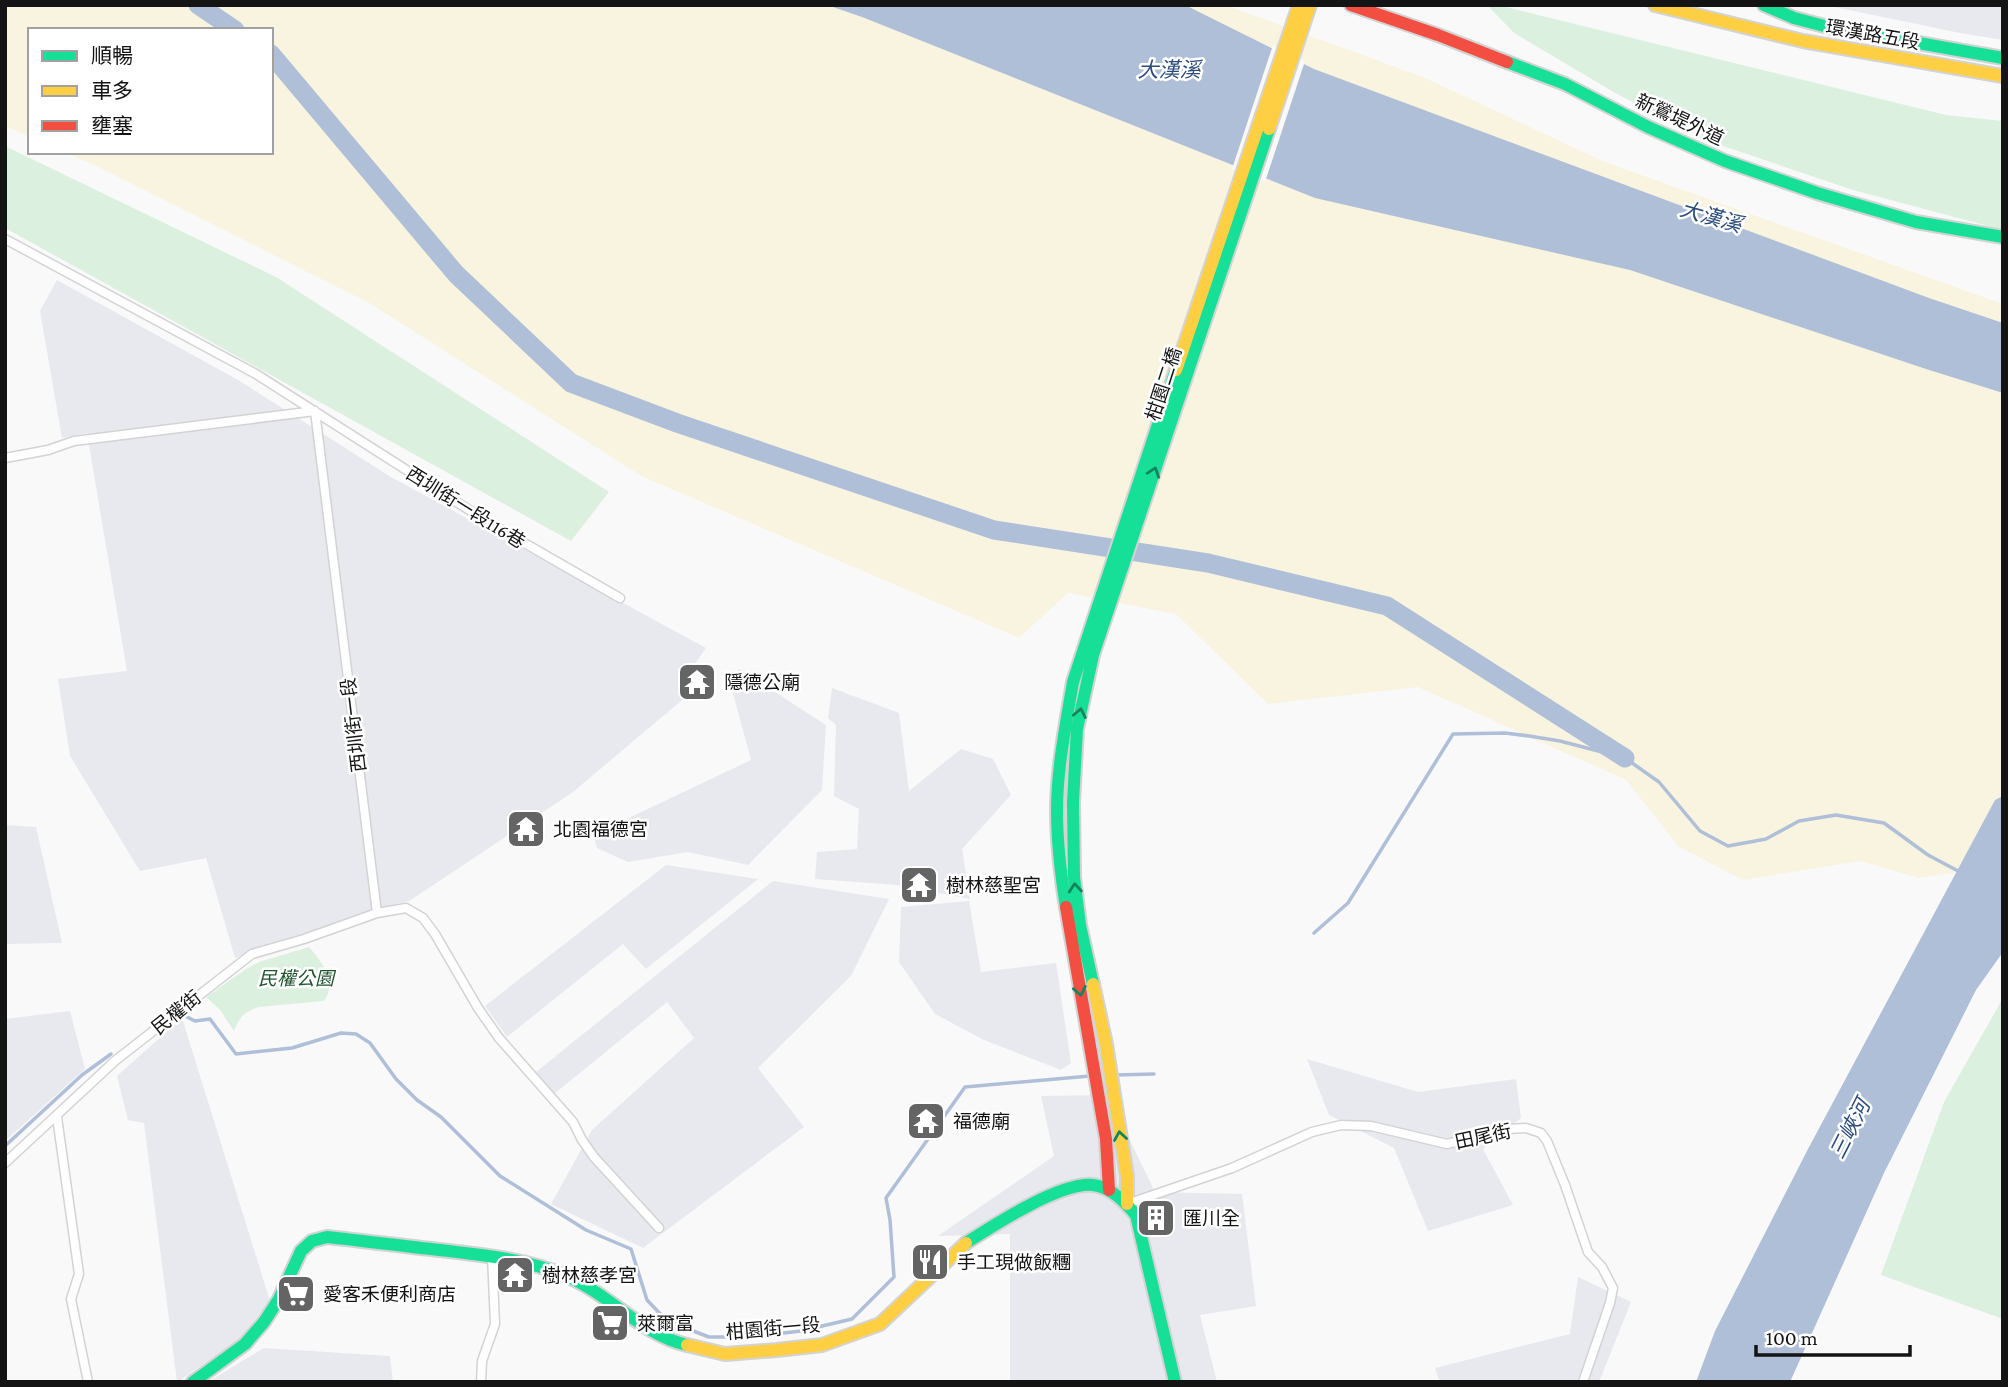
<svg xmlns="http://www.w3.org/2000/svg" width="2008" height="1387" font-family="'Crimson Pro','Noto Sans TC',serif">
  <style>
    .built { fill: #e8e9ef }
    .green { fill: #dcf0e0 }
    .sand { fill: #f9f4e0 }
    .water { fill: #aebfd7 }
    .pier { fill: #f9f9fa }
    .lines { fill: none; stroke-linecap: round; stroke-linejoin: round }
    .stream { stroke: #aebfd7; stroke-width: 3.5 }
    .river { stroke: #aebfd7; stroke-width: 19 }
    .street-casing { stroke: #d3d3d4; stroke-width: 11 }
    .fast-casing { stroke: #d3d3d4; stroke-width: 16 }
    .slow-casing { stroke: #d3d3d4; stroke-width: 16 }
    .jam-casing { stroke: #d3d3d4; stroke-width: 16 }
    .street { stroke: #fefefe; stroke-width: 8 }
    .fast { stroke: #16e098; stroke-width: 12 }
    .slow { stroke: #ffcf43; stroke-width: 12 }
    .jam { stroke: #f24e42; stroke-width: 12 }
    .oneway { stroke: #15845d }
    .labels { text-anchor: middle; stroke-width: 5; stroke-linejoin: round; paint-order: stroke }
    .street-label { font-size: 19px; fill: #141415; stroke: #fff }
    .poi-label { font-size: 19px; fill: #141415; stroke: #fff; text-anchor: start }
    .park-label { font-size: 19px; font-style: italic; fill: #1f552e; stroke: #fff }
    .water-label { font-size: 21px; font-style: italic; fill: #2c4d7b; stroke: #fff }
  </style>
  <rect width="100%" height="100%" fill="#f9f9fa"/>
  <!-- built -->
  <path class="built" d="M1825 5H2003V40L1960 33Z
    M57 280 238 380 391 477 706 648 681 683 688 695 573 792 409 901 368 911 235 958 206 858 140 871 70 756 58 679 127 671 87 433 62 438 40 311Z
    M739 669 826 725 822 790 748 865 688 852 628 862 597 848 593 835 751 760 730 682Z
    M832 688 899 713 909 791 961 749 993 759 1011 795 962 849 970 899 897 885 815 879 817 852 857 849 859 809 834 796 836 725 828 718Z
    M5 825 36 827 62 943 5 944Z
    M666 865 758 879 646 969 623 944 507 1037 485 1006Z
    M773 881 889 899 851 976 758 1068 804 1127 643 1248 551 1204 592 1130 694 1038 667 1002 554 1094 536 1072Z
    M969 901 981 972 1056 963 1071 1063 1061 1070 984 1040 935 1014 899 962 901 907Z
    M70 1011 85 1069 5 1141V1019Z
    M182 1018 270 1301 238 1341 177 1382 144 1123 128 1120 117 1076Z
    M1307 1059 1418 1092 1516 1079 1521 1118 1483 1149 1513 1205 1428 1231 1394 1148 1329 1115Z
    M1108 1095 1155 1192 1242 1194 1256 1306 1200 1315 1217 1382H1010V1234L938 1236 1054 1156 1041 1096Z
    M1578 1277 1631 1302 1599 1382H1440L1435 1368 1570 1334Z
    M264 1348 390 1356 393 1382H208Z"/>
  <!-- green -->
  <path class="green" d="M1487 5H1498L1946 115 2003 121V230L1853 190 1711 142 1617 94 1514 33Z
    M5 146 276 277 609 492 571 541 5 228Z
    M309 947C322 962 338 982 324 1001L259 1007C245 1012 239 1017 234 1031L220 1010 206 997 246 969 259 962Z
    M2003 998V1319L1881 1275 1944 1102Z"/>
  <!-- sand -->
  <path class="sand" d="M5 5H1225L1423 77 1605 162 2003 304V865L1919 878 1860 861 1743 880 1679 847 1626 780 1418 687 1268 704 1176 614 1068 593 1019 638 643 477 371 304 96 166 65 152H271V30H30V137L5 126Z"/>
  <!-- water -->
  <path class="water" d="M827 5H1185L1314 69 1929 298 2003 323V393L1926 369 1630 270 1315 198 862 17Z
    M2003 796V952L1976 990 1884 1173 1790 1382H1696L1715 1331 1808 1149 1995 800Z"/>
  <!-- pier -->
  <path class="pier" d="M1273 45 1305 61 1265 182 1232 169Z"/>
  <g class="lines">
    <!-- stream -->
    <path class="stream" d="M1314 933 1348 903 1453 734 1505 733 1529 736 1560 741 1625 758 1659 782 1700 831 1728 846 1766 839 1799 821 1836 815 1884 823 1928 855 1960 872
      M185 1016 195 1021 210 1019 236 1054 292 1048 341 1033 356 1034 370 1043 396 1079 417 1100 441 1117 500 1176 586 1230 631 1249 647 1300 667 1321 709 1337H749L801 1331 852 1319 894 1277 890 1220 886 1198 965 1087 1090 1076
      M1116 1075 1154 1074
      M5 1146 82 1075 111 1054"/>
    <!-- river -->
    <path class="river" d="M198 5 235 30
      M271 54 456 274 571 383 677 423 994 530 1208 563 1387 606 1625 758"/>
    <defs>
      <path id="street" d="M5 239 256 374 488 522 620 598
        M315 411 377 913
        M5 458 48 450 74 441 315 411
        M57 1117 79 1274 71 1299 88 1382
        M5 1163 116 1060 252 954 304 939 377 913 406 908 423 918 435 934 478 1008 499 1038 573 1122 582 1140 594 1157 659 1228
        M1127 1204 1232 1168 1312 1132 1341 1125 1371 1126 1447 1144 1507 1129 1526 1128 1541 1133 1547 1141 1565 1185 1588 1252 1602 1267 1613 1288 1610 1303 1583 1382
        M481 1382 482 1361 495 1324 492 1256"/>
      <path id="fast" d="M1764 5 1794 18 1828 27 2003 58
        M1507 62 1565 84 1648 127 1725 161 1817 193 1916 222 2003 237
        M1066 907C1061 876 1057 843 1057 811 1057 768 1066 724 1073 682L1176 370
        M1093 984 1080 925 1074 877 1073 802 1077 729 1093 655 1269 129
        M966 1243C994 1225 1060 1182 1093 1185 1111 1187 1125 1202 1136 1215L1175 1382
        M193 1382 245 1344 264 1322 279 1299 301 1251 312 1241 327 1237C365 1241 402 1246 440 1250 482 1255 526 1259 566 1276 610 1294 640 1334 687 1345"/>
      <path id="slow" d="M1655 5 1803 41 2003 76
        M1269 129 1310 5
        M1176 370 1299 5
        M1093 984 1106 1044 1127 1176V1204
        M687 1345 725 1354 777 1350 822 1345 880 1324 966 1243"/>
      <path id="jam" d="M1351 5 1438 35 1507 62
        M1066 907 1106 1139 1109 1190"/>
    </defs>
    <!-- street casing -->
    <use href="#street" class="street-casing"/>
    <!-- fast casing -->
    <use href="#fast" class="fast-casing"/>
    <!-- slow casing -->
    <use href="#slow" class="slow-casing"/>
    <!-- jam casing -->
    <use href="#jam" class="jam-casing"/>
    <!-- street -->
    <use href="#street" class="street"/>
    <!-- fast -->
    <use href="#fast" class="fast"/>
    <!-- slow -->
    <use href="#slow" class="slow"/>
    <!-- jam -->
    <use href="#jam" class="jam"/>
  </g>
  <!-- one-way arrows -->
  <defs><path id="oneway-chevron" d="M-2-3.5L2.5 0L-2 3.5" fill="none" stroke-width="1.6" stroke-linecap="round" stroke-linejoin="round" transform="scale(1.75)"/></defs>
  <g class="oneway">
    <use href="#oneway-chevron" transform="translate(1154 472) rotate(-71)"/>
    <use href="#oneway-chevron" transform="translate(1080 713) rotate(-79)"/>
    <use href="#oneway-chevron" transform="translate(1075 888) rotate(-95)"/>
    <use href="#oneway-chevron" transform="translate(1080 991) rotate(79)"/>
    <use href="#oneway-chevron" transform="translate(1120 1136) rotate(-99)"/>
  </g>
  <!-- icons -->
  <defs>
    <symbol id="temple-square" viewBox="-11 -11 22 22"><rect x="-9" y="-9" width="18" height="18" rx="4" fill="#646465" stroke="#fff"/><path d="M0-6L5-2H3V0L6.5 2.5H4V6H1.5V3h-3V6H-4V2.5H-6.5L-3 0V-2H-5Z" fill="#fff"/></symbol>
    <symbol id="building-square" viewBox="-11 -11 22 22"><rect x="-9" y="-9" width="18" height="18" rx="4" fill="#646465" stroke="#fff"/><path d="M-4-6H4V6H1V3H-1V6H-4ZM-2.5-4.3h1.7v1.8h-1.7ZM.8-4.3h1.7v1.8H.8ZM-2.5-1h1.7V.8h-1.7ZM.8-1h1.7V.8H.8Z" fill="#fff"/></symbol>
    <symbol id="restaurant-square" viewBox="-11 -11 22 22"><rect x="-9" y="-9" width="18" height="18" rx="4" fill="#646465" stroke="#fff"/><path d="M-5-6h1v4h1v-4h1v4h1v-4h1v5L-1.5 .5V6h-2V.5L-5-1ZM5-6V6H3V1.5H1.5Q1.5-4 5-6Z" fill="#fff"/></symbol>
    <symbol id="supermarket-square" viewBox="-11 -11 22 22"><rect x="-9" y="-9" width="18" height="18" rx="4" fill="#646465" stroke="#fff"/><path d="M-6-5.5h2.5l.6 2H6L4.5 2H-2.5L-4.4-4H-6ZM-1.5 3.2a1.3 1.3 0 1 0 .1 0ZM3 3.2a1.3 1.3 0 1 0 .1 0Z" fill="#fff"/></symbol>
  </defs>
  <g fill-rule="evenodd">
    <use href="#temple-square" x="675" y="660" width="44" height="44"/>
    <use href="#temple-square" x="504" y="807" width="44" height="44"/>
    <use href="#temple-square" x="897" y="863" width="44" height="44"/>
    <use href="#temple-square" x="904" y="1099" width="44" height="44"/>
    <use href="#building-square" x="1134" y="1196" width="44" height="44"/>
    <use href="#restaurant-square" x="908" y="1240" width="44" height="44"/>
    <use href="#temple-square" x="493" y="1253" width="44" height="44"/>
    <use href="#supermarket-square" x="274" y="1272" width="44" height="44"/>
    <use href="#supermarket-square" x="588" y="1301" width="44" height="44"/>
  </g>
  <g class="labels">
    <!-- street labels -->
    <g class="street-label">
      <text transform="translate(1873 34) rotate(10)" y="7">環漢路五段</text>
      <text transform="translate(1680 119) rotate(25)" y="7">新鶯堤外道</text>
      <text transform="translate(1163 384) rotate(-72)" y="7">柑園二橋</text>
      <text transform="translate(466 507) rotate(32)" y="7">西圳街一段116巷</text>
      <text transform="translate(353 725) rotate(-97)" y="7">西圳街一段</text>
      <text transform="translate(176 1012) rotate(-39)" y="7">民權街</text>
      <text transform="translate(1483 1136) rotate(-12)" y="7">田尾街</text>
      <text transform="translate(773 1328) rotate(-5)" y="7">柑園街一段</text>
    </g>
    <!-- poi labels -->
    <g class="poi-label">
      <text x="724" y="689">隱德公廟</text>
      <text x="553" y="836">北園福德宮</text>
      <text x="946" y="892">樹林慈聖宮</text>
      <text x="953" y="1128">福德廟</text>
      <text x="1183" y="1225">匯川全</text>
      <text x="957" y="1269">手工現做飯糰</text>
      <text x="542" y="1282">樹林慈孝宮</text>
      <text x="323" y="1301">愛客禾便利商店</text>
      <text x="637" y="1330">萊爾富</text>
    </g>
    <!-- park labels -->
    <g class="park-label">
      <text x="296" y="985">民權公園</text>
    </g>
    <!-- water labels -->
    <g class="water-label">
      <text x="1169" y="77">大漢溪</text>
      <text transform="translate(1711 217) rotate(16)" y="7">大漢溪</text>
      <text transform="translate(1850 1129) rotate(-63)" y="7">三峽河</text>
    </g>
  </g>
  <!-- border -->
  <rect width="2008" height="1387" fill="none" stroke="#141415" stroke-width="14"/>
  <!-- legend -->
  <rect x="28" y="28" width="245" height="126" fill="#ffffff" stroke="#a1a1a1" stroke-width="2"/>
  <rect x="42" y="51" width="35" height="10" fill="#16e098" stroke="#a1a1a1" stroke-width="2"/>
  <text x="91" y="63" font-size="21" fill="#141415">順暢</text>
  <rect x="42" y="86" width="35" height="10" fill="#ffcf43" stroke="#a1a1a1" stroke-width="2"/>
  <text x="91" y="98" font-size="21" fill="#141415">車多</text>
  <rect x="42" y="121" width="35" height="10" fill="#f24e42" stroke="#a1a1a1" stroke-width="2"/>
  <text x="91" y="133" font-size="21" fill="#141415">壅塞</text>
  <!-- scale -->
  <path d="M1756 1345v10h154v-10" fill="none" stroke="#141415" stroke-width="3.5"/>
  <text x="1766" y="1345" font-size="21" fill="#141415" stroke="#ffffff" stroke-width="5" paint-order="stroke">100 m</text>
</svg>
